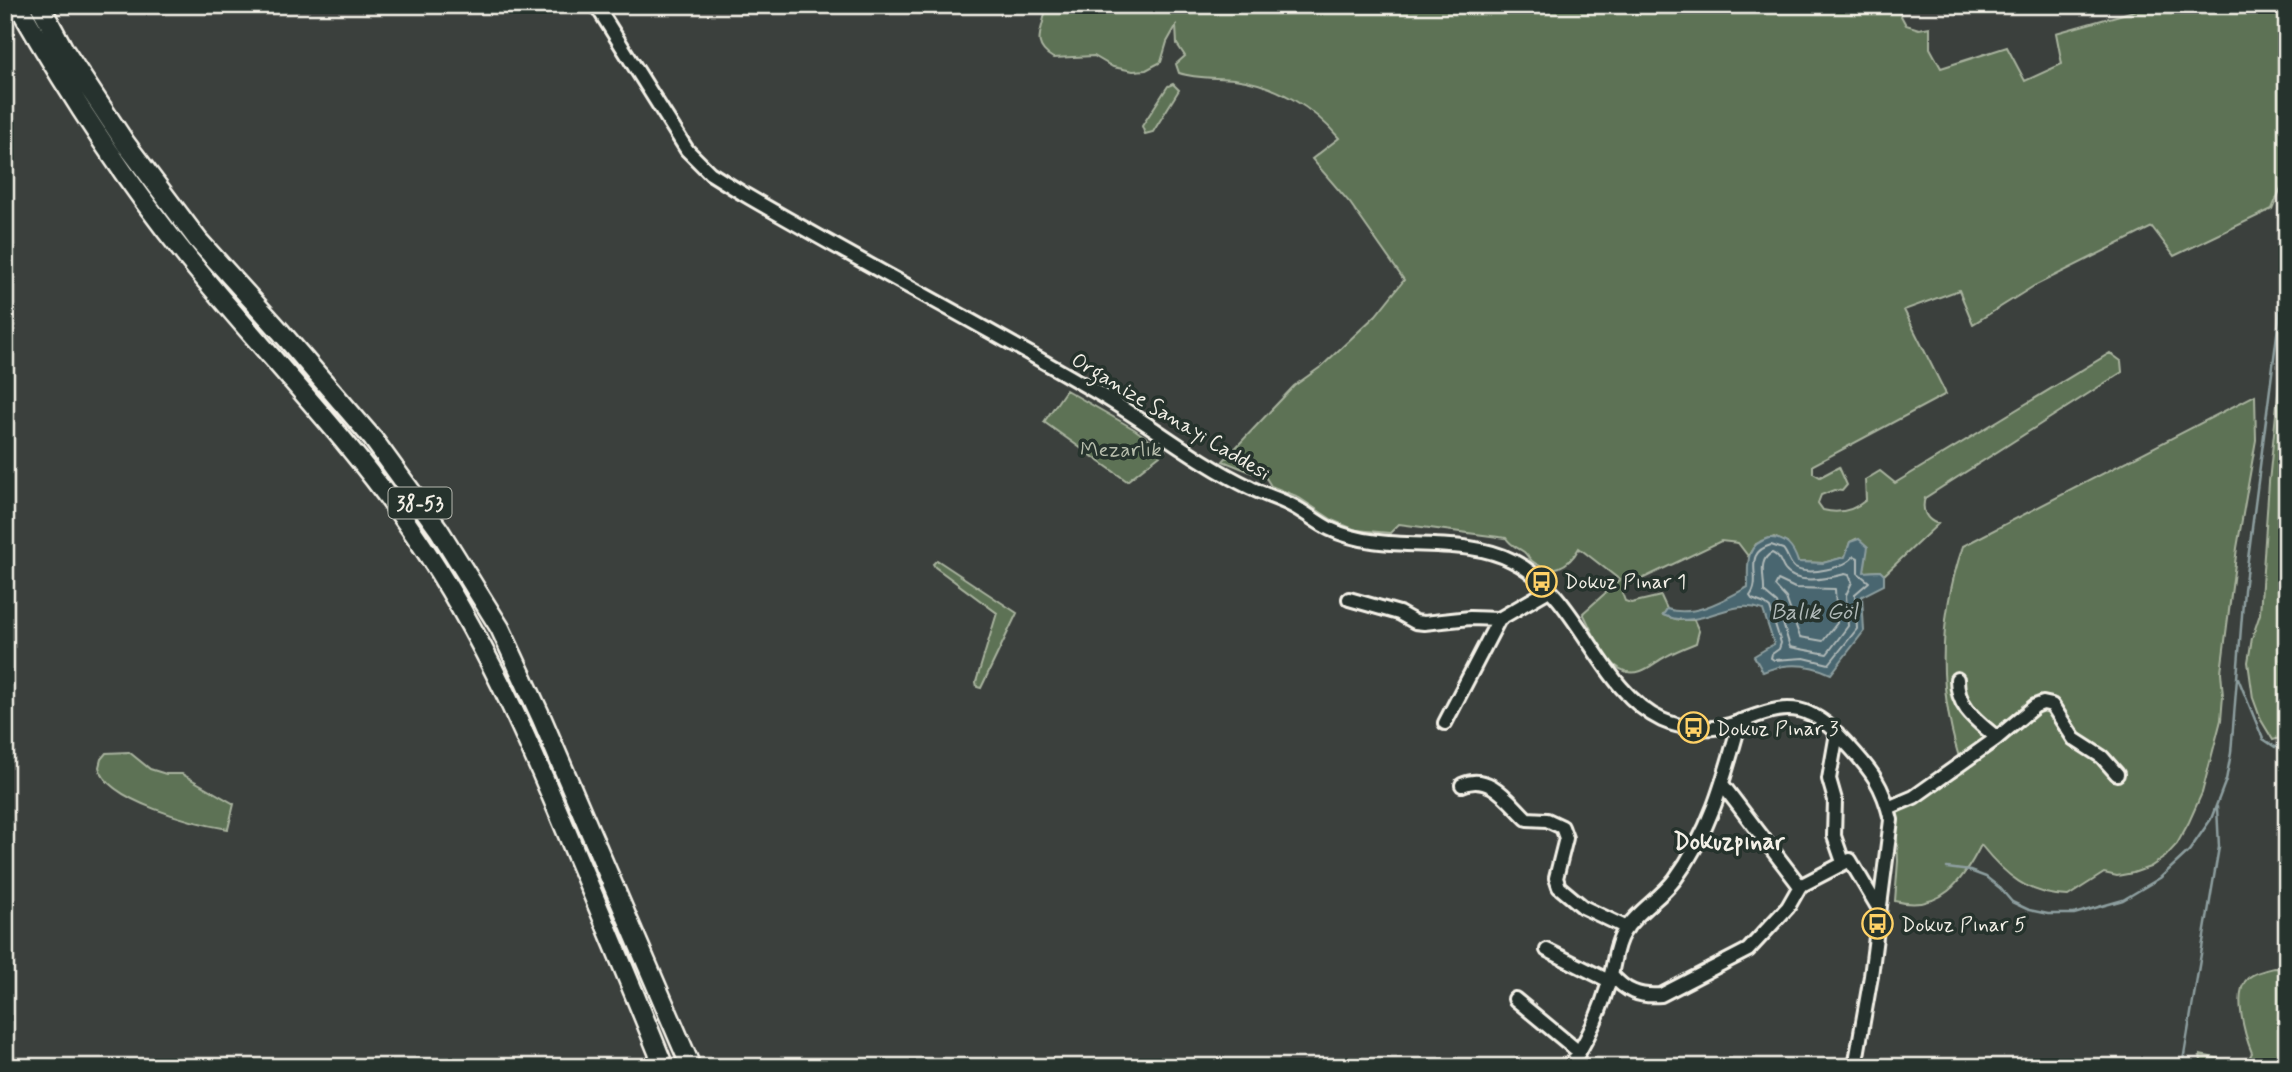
<svg xmlns="http://www.w3.org/2000/svg" width="2292" height="1072" font-family="Mynerve,sans-serif">
  <style>
    .green { fill: #5d7255; stroke: #a8b29e; stroke-width: 2 }
    .water { fill: #49666f; stroke: #8d9e9f; stroke-width: 2 }
    .lines { fill: none; stroke-linecap: round; stroke-linejoin: round }
    .shore { stroke: #b0b9b8; stroke-width: 2 }
    .stream { stroke: #8d9e9f; stroke-width: 2.5 }
    .minor-casing { stroke: #f4f1e8; stroke-width: 18 }
    .highway-casing { stroke: #f4f1e8; stroke-width: 23 }
    .minor { stroke: #26332d; stroke-width: 12 }
    .highway { stroke: #26332d; stroke-width: 18 }
    .labels { text-anchor: middle; stroke-width: 7; stroke-linejoin: round; paint-order: stroke }
    .shield { fill: #26332d; stroke: #b6b8b0; stroke-width: 2 }
    .shield-label { font-size: 19px; font-weight: bold; fill: #f4f1e8 }
    .street-label { font-size: 21px; fill: #f4f1e8; stroke: #26332d }
    .park-label { font-size: 21px; fill: #b8bead; stroke: #26332d }
    .poi-label { font-size: 21px; fill: #f4f1e8; stroke: #26332d; text-anchor: start }
    .water-label { font-size: 23px; font-style: italic; fill: #b0b9b8; stroke: #26332d }
    .quarter-label { font-size: 24px; font-weight: bold; fill: #f4f1e8; stroke: #26332d }
  </style>
  <rect width="100%" height="100%" fill="#3b403d"/>
  <filter id="ink" filterUnits="userSpaceOnUse"><feTurbulence type="fractalNoise" baseFrequency=".0143" numOctaves="2"/><feDisplacementMap in="SourceGraphic" scale="14" xChannelSelector="R" yChannelSelector="G"/><feConvolveMatrix kernelMatrix="1 2 1 2 8 2 1 2 1" color-interpolation-filters="sRGB"/></filter>
  <g filter="url(#ink)">
    <!-- green -->
    <path class="green" d="M1046 5H1895L1906 25 1919 29 1930 27V48L1941 68 2007 47 2025 81 2062 64 2056 33 2155 5H2287V174L2272 209 2174 256 2152 227 2034 286 1973 324 1959 290 1904 310 1946 394 1813 465V473L1820 477 1839 467 1847 485 1842 491 1834 490 1821 495 1818 503 1823 510C1839 514 1853 511 1866 500L1865 480 1880 471 1895 483 2110 353 2121 361 2122 372 1925 498C1921 510 1926 520 1938 524L1884 575 1880 571 1864 572 1856 539 1850 542 1845 557 1823 563 1798 562 1787 543 1774 537 1756 544 1748 556 1738 543 1721 541 1627 586 1622 593 1625 601 1631 603 1661 596 1667 609 1663 615 1679 620H1694L1699 631 1696 643C1686 647 1675 651 1665 657 1657 661 1650 668 1641 671 1611 682 1594 634 1583 613L1620 580 1579 548C1569 567 1551 576 1532 561 1529 558 1527 555 1524 552 1517 547 1511 546 1506 538L1399 524 1390 533 1356 530 1334 521 1296 496 1271 486 1266 478 1223 461 1294 386 1322 366 1376 315 1404 280 1350 203 1312 159 1339 138C1313 107 1275 84 1234 79 1217 77 1196 79 1179 73L1176 64 1185 56 1177 44 1176 26 1167 42 1161 62 1146 70 1133 71 1113 67 1094 56 1053 58C1028 43 1045 29 1046 5Z
      M1173 84 1179 90 1153 132 1145 134 1142 126 1168 86Z
      M2287 306V736L2273 740 2261 720 2253 698 2248 662 2252 638 2260 614 2269 482Z
      M1066 390 1134 429 1165 451 1127 481 1044 422Z
      M2255 395 2256 440 2237 548 2221 672 2223 696 2221 720 2202 793 2189 822 2177 844 2165 857 2150 867 2133 873 2117 876 2104 873 2068 896C2028 895 2005 875 1981 845 1963 881 1940 913 1895 901L1898 861 1896 814 1964 772C1937 697 1937 622 1963 546Z
      M937 560 1017 613 981 688 977 687 976 682 997 613 935 567 933 564Z
      M129 752 150 769 166 774H182L234 804 228 829C197 824 106 801 99 767L101 759 106 753Z
      M2274 968 2287 969V1067H2202L2200 1055 2242 1063 2248 1060 2252 1053C2245 1036 2232 992 2248 978 2255 972 2265 970 2274 968Z"/>
    <!-- water -->
    <path class="water" d="M1769 538C1785 537 1794 548 1798 562L1823 563 1845 557 1850 542 1859 539 1868 547 1864 572 1880 571 1884 575V585L1862 596 1864 631 1831 674C1808 663 1786 662 1763 672L1754 656 1774 644 1763 610C1727 596 1703 632 1663 615L1667 609C1695 618 1725 599 1748 587 1748 565 1744 545 1769 538Z"/>
    <g class="lines">
      <!-- shore -->
      <path class="shore" d="M1771 545 1783 549C1788 554 1789 564 1795 568 1809 576 1845 568 1854 556L1858 558V573L1869 582 1855 594 1857 629 1829 664 1804 658 1774 660 1771 658 1772 654 1779 649 1781 643 1770 608 1765 604 1752 599 1750 596C1764 578 1740 554 1771 545Z
        M1772 553C1781 557 1780 563 1785 570 1797 586 1830 578 1845 574L1849 575 1852 582 1846 595 1848 626 1827 654 1790 647 1777 603 1764 592C1765 578 1757 560 1772 553Z
        M1778 580 1795 588 1835 589 1837 623 1823 641 1800 637 1786 598 1775 586Z"/>
      <!-- stream -->
      <path class="stream" d="M2238 678 2263 739 2275 747 2287 746
        M1947 868 1970 871 1986 877 2000 888 2012 902 2029 910 2048 914H2074L2123 900 2160 878 2189 851 2211 819 2226 780 2231 753 2244 590 2287 257
        M2182 1067 2219 847 2217 807"/>
      <defs>
        <path id="minor" d="M596 5 687 150 710 173 742 193C860 262 981 324 1098 393 1149 423 1198 463 1251 488 1263 494 1277 498 1289 504 1304 511 1316 522 1330 529 1386 556 1460 533 1513 561 1580 595 1598 690 1662 720 1682 729 1709 731 1730 725 1756 717 1783 701 1810 714 1825 720 1836 733 1847 744 1871 770 1883 785 1891 820L1871 976 1855 1067
          M1349 599 1399 613 1415 622 1424 623 1470 618 1499 619 1549 590
          M1957 679C1957 708 1976 720 1997 738
          M1445 723 1499 619
          M1837 733 1829 779 1835 800 1834 836 1843 862
          M1722 784 1800 886
          M1462 785C1490 772 1509 802 1527 819L1547 820 1562 827 1566 838 1556 878 1559 887 1583 907 1627 928
          M1888 808 1914 797 1997 738 2035 706 2043 703 2052 705 2074 739 2102 757 2117 774
          M1547 950 1609 981
          M1611 974C1625 991 1639 997 1661 995L1748 950 1788 907 1800 886 1850 860 1879 909
          M1515 999 1579 1052
          M1570 1067C1588 1039 1603 1006 1611 974 1615 959 1615 946 1623 933 1637 911 1660 899 1675 879 1711 830 1724 779 1740 721"/>
        <path id="highway" d="M18 5C69 94 125 181 190 261 265 354 350 438 417 538 483 635 530 743 575 852 605 923 635 995 664 1067
          M40 5 64 50 126 144 198 240 280 331 373 439 439 530 500 628 542 719 691 1067"/>
      </defs>
      <!-- minor casing -->
      <use href="#minor" class="minor-casing"/>
      <!-- highway casing -->
      <use href="#highway" class="highway-casing"/>
      <!-- minor -->
      <use href="#minor" class="minor"/>
      <!-- highway -->
      <use href="#highway" class="highway"/>
    </g>
  </g>
  <!-- icons -->
  <defs>
    <symbol id="bus-ring" viewBox="-11 -11 22 22"><circle r="9.5" fill="#26332d" stroke="#ffd166" stroke-width="1.5"/><path d="M-5-6H5V4H4V6H2V4H-2V6H-4V4H-5ZM-3.5-4V0h7V-4ZM-3.5 1.2v1.5H-2V1.2ZM2 1.2v1.5H3.5V1.2Z" fill="#ffd166"/></symbol>
  </defs>
  <g fill-rule="evenodd">
    <use href="#bus-ring" x="1524" y="564" width="35" height="35"/>
    <use href="#bus-ring" x="1676" y="710" width="35" height="35"/>
    <use href="#bus-ring" x="1860" y="906" width="35" height="35"/>
  </g>
  <g class="labels">
    <!-- shield labels -->
    <rect class="shield" x="388.5" y="487.5" width="63" height="31" rx="5"/>
    <g class="shield-label">
      <text x="420" y="510">38-53</text>
    </g>
    <!-- street labels -->
    <g class="street-label">
      <text transform="translate(1171 416) rotate(31)" y="7">Organize Sanayi Caddesi</text>
    </g>
    <!-- park labels -->
    <g class="park-label">
      <text x="1121" y="456">Mezarlık</text>
    </g>
    <!-- poi labels -->
    <g class="poi-label">
      <text x="1564" y="588">Dokuz Pınar 1</text>
      <text x="1716" y="735">Dokuz Pınar 3</text>
      <text x="1901" y="931">Dokuz Pınar 5</text>
    </g>
    <!-- water labels -->
    <g class="water-label">
      <text x="1814" y="619">Balık Göl</text>
    </g>
    <!-- quarter labels -->
    <g class="quarter-label">
      <text x="1729" y="849">Dokuzpınar</text>
    </g>
  </g>
  <!-- margin -->
  <rect width="2292" height="1072" fill="none" stroke="#26332d" stroke-width="28"/>
  <rect x="14" y="14" width="2264" height="1044" fill="none" stroke="#f4f1e8" stroke-width="2.5" filter="url(#ink)"/>
</svg>
